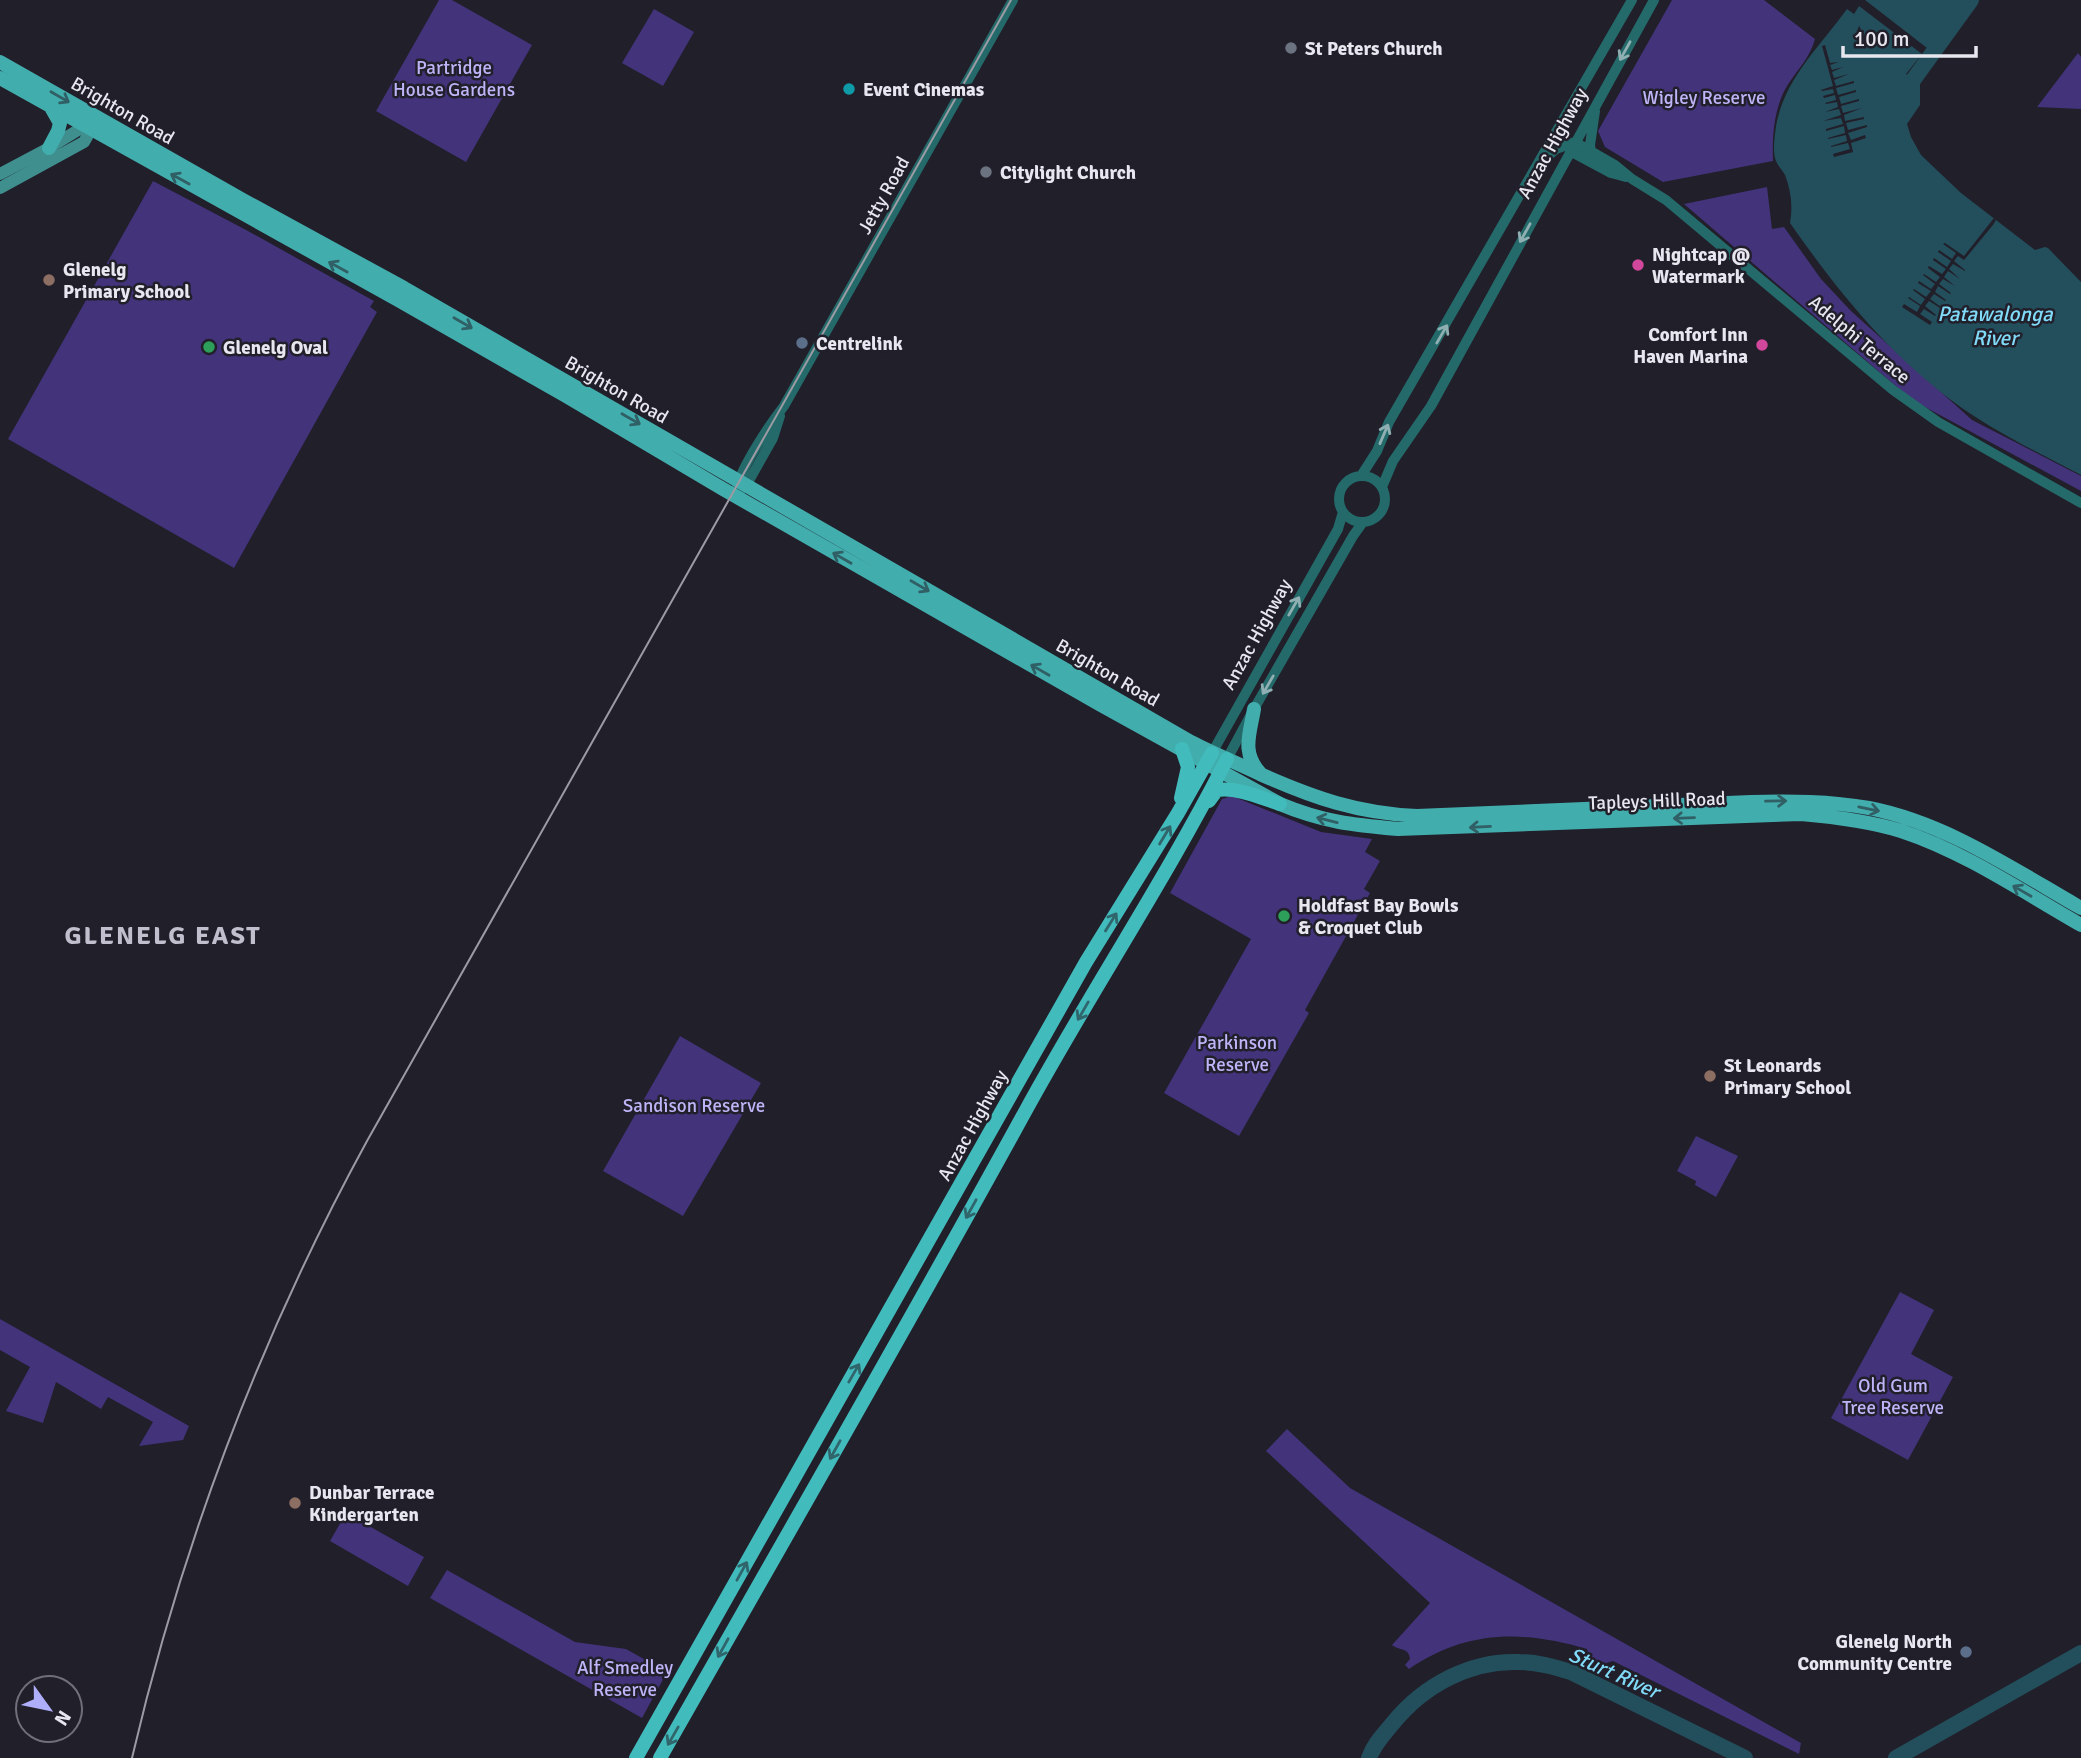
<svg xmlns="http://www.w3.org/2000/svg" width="2081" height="1758" font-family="Signika,sans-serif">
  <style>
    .green { fill: #43337a }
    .water { fill: #234e5b }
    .pier { fill: #211f2a }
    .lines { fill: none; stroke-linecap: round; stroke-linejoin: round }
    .river { stroke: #234e5b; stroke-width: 16 }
    .tertiary { stroke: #246a6a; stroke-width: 10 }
    .secondary { stroke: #3f8f8f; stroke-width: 12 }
    .primary { stroke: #42adad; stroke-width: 14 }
    .trunk { stroke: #42bbbc; stroke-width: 14 }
    .tram { stroke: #9c9ba4; stroke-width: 2 }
    .oneway { stroke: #90afb3 }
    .oneway2 { stroke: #305f65 }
    .oneway3 { stroke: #30656c }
    .worship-dot { fill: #6b7280; stroke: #211f2a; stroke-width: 2.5 }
    .culture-dot { fill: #0f9aa8; stroke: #211f2a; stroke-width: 2.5 }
    .hotel-dot { fill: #d1479c; stroke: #211f2a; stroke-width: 2.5 }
    .education-dot { fill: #8d6e63; stroke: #211f2a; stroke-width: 2.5 }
    .service-dot { fill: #5c6f8a; stroke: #211f2a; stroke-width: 2.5 }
    .leisure-dot { fill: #2e9e5b; stroke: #211f2a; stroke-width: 2.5 }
    .labels { text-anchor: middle; stroke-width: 5; stroke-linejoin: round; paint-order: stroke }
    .poi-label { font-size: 19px; font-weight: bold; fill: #e8e7ef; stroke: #211f2a; text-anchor: start }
    .park-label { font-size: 19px; fill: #beb5f9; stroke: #211f2a }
    .street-label { font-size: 19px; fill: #e8e7ef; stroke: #211f2a }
    .water-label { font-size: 21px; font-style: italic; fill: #80dbf8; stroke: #211f2a }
    .district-label { font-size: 26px; font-weight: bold; letter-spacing: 2px; fill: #c1bfcd; stroke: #211f2a }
  </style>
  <rect width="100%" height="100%" fill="#211f2a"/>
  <!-- green -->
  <path class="green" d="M439 0H452L532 45 466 162 376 111Z
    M1672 0H1764L1815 39C1810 58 1797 70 1787 86 1774 108 1772 136 1773 161L1663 182 1605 147 1598 131Z
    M654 9 694 32 663 86 622 63Z
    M2078 53 2081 57V109L2037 107Z
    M153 181 248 231 374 301 370 307 377 312 234 568 8 439Z
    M1767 187 1772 229 1784 227 1821 279 1851 311 1972 420 2081 476V491L1912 400 1684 204Z
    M1232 796 1321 832 1372 839 1365 852 1380 861 1364 889 1370 893 1305 1010 1309 1013 1239 1136 1164 1093 1251 939 1170 893 1222 799Z
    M680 1036 761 1083 683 1216 603 1171Z
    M1696 1136 1738 1156 1716 1197 1695 1185 1696 1181 1677 1171Z
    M1900 1292 1934 1310 1911 1354 1953 1377 1908 1460 1831 1418Z
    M0 1319 189 1426 183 1440 139 1446 153 1422 108 1397 101 1409 56 1382 43 1423 6 1411 30 1367 0 1350Z
    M1287 1429 1350 1488 1801 1743 1799 1754 1613 1661 1593 1667 1587 1649C1523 1630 1466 1630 1409 1669L1405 1665 1410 1659C1409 1647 1399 1651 1392 1645L1430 1603 1266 1451Z
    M346 1513 424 1557 408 1586 330 1541Z
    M447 1570 575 1642 626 1649 667 1672 642 1718 430 1598Z"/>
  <!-- water -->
  <path class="water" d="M1865 0H1979L1941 50 1931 43 1927 48Z
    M1859 6 1922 54 1906 74 1920 82V105L1907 124 1911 137 1921 155 1961 193 2035 250 2045 247 2048 248 2081 282V475C2037 452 1991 430 1951 400 1885 350 1837 290 1790 223 1793 207 1791 190 1785 175 1782 170 1778 166 1776 161 1773 154 1774 142 1775 134 1780 83 1818 49 1847 9L1854 14Z"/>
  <!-- pier -->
  <path class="pier" d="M1825 45 1830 63 1839 62 1830 65 1832 70 1843 67 1832 72 1834 78 1849 74 1834 80 1836 86 1854 81V83L1836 88 1838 95 1856 90V92L1839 97 1841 104 1859 99V101L1841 106 1843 113 1862 108 1844 115 1845 121 1864 117V119L1846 123 1848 130 1867 125V127L1848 133 1851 140 1865 135 1866 138 1851 143 1853 152 1834 157 1833 154 1850 149 1848 143 1831 147V146L1847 141 1846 135 1828 139V138L1845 133 1844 126 1826 131V129L1843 124 1841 118 1823 121 1841 115 1839 109 1825 112 1838 107 1837 102 1826 104 1825 103 1836 100 1835 95 1824 98 1823 96 1834 93 1833 89 1822 91 1821 90 1833 86 1822 46Z
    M1994 218 1996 220 1993 225 1964 260 1958 256 1954 261 1965 270V271L1953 264 1949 269 1960 279 1948 271 1944 277 1955 286 1943 279 1939 284 1951 293 1950 294 1938 286 1935 292 1946 300 1945 301 1934 294 1930 299 1941 307 1940 308 1929 301 1925 306 1936 315 1935 316 1924 309 1920 314 1932 322 1930 325 1902 307 1904 304 1917 312 1920 306 1908 298 1909 297 1921 305 1925 299 1913 290 1914 289 1926 297 1931 291 1918 283 1919 281 1931 289 1935 284 1923 275 1924 274 1936 282 1940 277 1928 268 1929 266 1942 274 1946 269 1933 260 1934 258 1947 267 1951 261 1938 252 1939 250 1952 259 1956 253 1943 244 1945 243 1964 256Z"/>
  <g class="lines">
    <!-- river -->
    <path class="river" d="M1903 94 1971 0
      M1369 1758C1374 1744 1384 1734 1393 1723 1423 1686 1470 1660 1519 1662 1537 1662 1554 1667 1571 1672L1745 1758
      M1896 1758 2081 1653"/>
    <!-- tertiary -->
    <path class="tertiary" d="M1575 142 1615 165 1632 179 1666 200 1893 390 1938 422 2081 503
      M1570 151 1611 173 1626 177
      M1591 152 1590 145 1595 111
      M1547 157 1556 149 1575 142
      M1361 476 1377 451 1389 422 1632 0
      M1339 499a23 23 0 1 1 46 0a23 23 0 1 1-46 0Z
      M737 487C742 466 770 424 784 406L1013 0
      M1382 487 1393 461 1431 406 1654 0
      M741 490 746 486 773 438 780 416
      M1212 753 1338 529 1343 512
      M1227 759 1254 709 1353 536 1363 522"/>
    <!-- secondary -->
    <path class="secondary" d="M0 174 49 148 91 122
      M0 188 84 142 96 121"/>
    <!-- primary -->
    <path class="primary" d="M0 62 243 200 404 288 1191 742C1214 754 1237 763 1260 774 1314 798 1357 813 1417 816L1751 802C1791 801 1829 801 1869 808 1946 823 2013 869 2081 908
      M0 78 398 300 566 396 723 489 1099 704 1280 804C1323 822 1353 825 1398 829L1801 814C1835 817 1869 821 1901 831 1965 852 2023 892 2081 925
      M49 148 58 131 60 123 52 109
      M1254 709C1250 734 1241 752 1260 773"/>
    <!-- trunk -->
    <path class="trunk" d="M1181 798 1188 767 1182 749
      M1209 801 1217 790C1238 787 1261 798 1280 804
      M636 1758 1086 962 1178 813 1212 753
      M660 1758C783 1542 907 1327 1026 1110 1091 991 1166 879 1227 759"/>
    <!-- tram -->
    <path class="tram" d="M132 1758C183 1540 260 1337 367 1141L1011 0"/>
  </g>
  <!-- one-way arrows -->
  <defs><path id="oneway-shaft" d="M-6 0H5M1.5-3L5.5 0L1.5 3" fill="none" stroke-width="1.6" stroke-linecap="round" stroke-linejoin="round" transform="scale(1.75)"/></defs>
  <g class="oneway">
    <use href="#oneway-shaft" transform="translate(1625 51) rotate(119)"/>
    <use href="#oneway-shaft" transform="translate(1525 233) rotate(119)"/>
    <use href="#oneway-shaft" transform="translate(1442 334) rotate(-60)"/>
    <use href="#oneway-shaft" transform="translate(1384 434) rotate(-67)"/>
    <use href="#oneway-shaft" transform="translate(1294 606) rotate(-60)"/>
    <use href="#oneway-shaft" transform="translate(1268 685) rotate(120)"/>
  </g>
  <g class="oneway2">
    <use href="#oneway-shaft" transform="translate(60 97) rotate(30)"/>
    <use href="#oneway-shaft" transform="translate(180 179) rotate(-151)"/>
    <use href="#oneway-shaft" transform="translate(338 267) rotate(-151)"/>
    <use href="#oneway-shaft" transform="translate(463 323) rotate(30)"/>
    <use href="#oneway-shaft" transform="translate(631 419) rotate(30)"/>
    <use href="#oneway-shaft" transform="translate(842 558) rotate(-150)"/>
    <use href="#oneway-shaft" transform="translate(920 586) rotate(30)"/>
    <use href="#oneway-shaft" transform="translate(1040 670) rotate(-150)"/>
    <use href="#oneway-shaft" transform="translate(1776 801) rotate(-1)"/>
    <use href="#oneway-shaft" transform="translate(1869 809) rotate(12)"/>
    <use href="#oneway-shaft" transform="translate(1684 818) rotate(178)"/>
    <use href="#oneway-shaft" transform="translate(1327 820) rotate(-166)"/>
    <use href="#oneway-shaft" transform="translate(1480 827) rotate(177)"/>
    <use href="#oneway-shaft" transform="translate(2022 891) rotate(-150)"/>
  </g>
  <g class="oneway3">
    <use href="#oneway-shaft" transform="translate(1165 835) rotate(-59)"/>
    <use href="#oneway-shaft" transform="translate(1111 922) rotate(-58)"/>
    <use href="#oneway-shaft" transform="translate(1083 1011) rotate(120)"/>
    <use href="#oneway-shaft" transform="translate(971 1209) rotate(119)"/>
    <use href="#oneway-shaft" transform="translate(854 1373) rotate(-60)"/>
    <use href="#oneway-shaft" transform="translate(835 1450) rotate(119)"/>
    <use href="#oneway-shaft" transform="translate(742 1571) rotate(-61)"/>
    <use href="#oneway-shaft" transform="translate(723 1648) rotate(119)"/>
    <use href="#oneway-shaft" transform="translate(673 1736) rotate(120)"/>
  </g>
  <!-- markers -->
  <g class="worship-dot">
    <circle cx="1291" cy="48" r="7"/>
    <circle cx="986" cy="172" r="7"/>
  </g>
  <circle class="culture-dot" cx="849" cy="89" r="7"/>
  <g class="hotel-dot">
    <circle cx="1638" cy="265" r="7"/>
    <circle cx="1762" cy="345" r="7"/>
  </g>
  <g class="education-dot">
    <circle cx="49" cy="280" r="7"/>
    <circle cx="1710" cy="1076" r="7"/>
    <circle cx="295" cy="1503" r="7"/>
  </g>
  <g class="service-dot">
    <circle cx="802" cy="343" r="7"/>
    <circle cx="1966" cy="1652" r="7"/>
  </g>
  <g class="leisure-dot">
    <circle cx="209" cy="347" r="7"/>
    <circle cx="1284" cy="916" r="7"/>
  </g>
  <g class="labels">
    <!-- poi labels -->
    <g class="poi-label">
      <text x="1305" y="55">St Peters Church</text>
      <text x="863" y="96">Event Cinemas</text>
      <text x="1000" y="179">Citylight Church</text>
      <text x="1652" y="261">Nightcap @<tspan x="1652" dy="22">Watermark</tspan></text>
      <text x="63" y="276">Glenelg<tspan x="63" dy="22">Primary School</tspan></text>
      <text x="1748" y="341" text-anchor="end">Comfort Inn<tspan x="1748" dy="22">Haven Marina</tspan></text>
      <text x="816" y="350">Centrelink</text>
      <text x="223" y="354">Glenelg Oval</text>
      <text x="1298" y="912">Holdfast Bay Bowls<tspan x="1298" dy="22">&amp; Croquet Club</tspan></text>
      <text x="1724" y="1072">St Leonards<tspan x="1724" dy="22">Primary School</tspan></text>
      <text x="309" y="1499">Dunbar Terrace<tspan x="309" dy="22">Kindergarten</tspan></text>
      <text x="1952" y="1648" text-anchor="end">Glenelg North<tspan x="1952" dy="22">Community Centre</tspan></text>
    </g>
    <!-- park labels -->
    <g class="park-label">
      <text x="454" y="74">Partridge<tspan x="454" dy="22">House Gardens</tspan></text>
      <text x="1704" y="104">Wigley Reserve</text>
      <text x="1237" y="1049">Parkinson<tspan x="1237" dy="22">Reserve</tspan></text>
      <text x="694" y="1112">Sandison Reserve</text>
      <text x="1893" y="1392">Old Gum<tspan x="1893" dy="22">Tree Reserve</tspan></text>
      <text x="625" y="1674">Alf Smedley<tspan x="625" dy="22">Reserve</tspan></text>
    </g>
    <!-- street labels -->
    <g class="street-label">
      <text transform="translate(123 110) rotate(30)" y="7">Brighton Road</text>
      <text transform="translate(1552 143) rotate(-61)" y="7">Anzac Highway</text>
      <text transform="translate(883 195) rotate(-61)" y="7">Jetty Road</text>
      <text transform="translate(1860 339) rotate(40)" y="7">Adelphi Terrace</text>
      <text transform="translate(617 389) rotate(30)" y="7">Brighton Road</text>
      <text transform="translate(1256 634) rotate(-61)" y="7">Anzac Highway</text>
      <text transform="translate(1108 672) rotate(30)" y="7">Brighton Road</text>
      <text transform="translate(1657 800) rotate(-2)" y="7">Tapleys Hill Road</text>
      <text transform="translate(972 1125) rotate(-61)" y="7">Anzac Highway</text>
    </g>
    <!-- water labels -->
    <g class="water-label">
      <text x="1995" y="321">Patawalonga<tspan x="1995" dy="24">River</tspan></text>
      <text transform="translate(1614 1673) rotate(24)" y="7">Sturt River</text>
    </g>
    <!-- district labels -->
    <g class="district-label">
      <text x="163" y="944">GLENELG EAST</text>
    </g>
  </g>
  <!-- north arrow -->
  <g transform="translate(49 1709) rotate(123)"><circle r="33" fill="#211f2a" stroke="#716f79" stroke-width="2"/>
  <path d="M0-5L12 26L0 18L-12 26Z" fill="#aeaefb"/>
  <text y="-10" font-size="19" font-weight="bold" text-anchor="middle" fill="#e8e7ef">N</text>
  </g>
  <!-- scale -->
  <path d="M1843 46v10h133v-10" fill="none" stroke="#e8e7ef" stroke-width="3.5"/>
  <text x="1854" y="46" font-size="21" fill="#e8e7ef" stroke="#211f2a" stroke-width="5" paint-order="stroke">100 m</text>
</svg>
